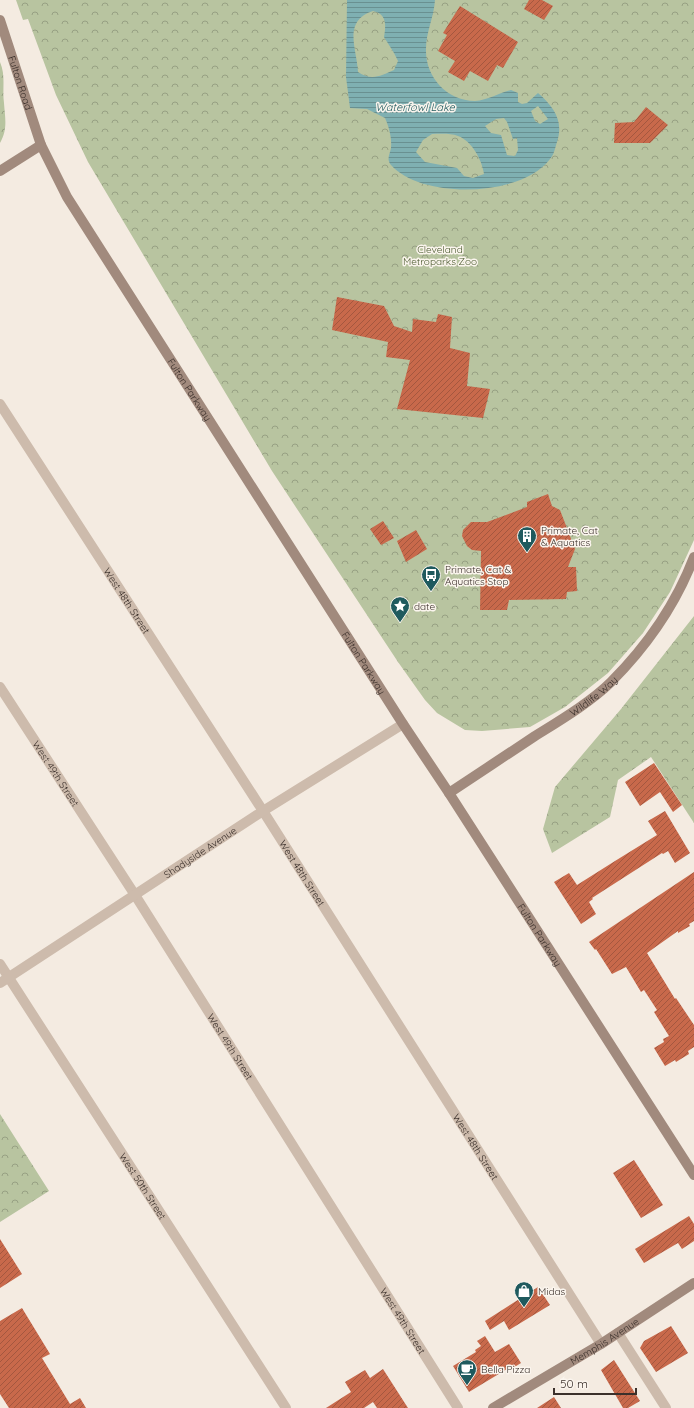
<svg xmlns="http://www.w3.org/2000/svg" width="694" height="1408" font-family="Quicksand,sans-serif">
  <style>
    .forest { fill: url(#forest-crowns) }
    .water { fill: url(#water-rules); fill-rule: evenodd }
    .building { fill: url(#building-hatch) }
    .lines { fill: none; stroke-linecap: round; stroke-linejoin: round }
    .street { stroke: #cdbbac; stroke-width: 10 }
    .secondary { stroke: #a18a7d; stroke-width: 10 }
    .labels { text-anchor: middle; stroke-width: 3; stroke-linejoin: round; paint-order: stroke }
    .street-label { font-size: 10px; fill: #3b302b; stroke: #fbf5ee }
    .park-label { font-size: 10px; fill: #4a5a2e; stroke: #fbf5ee }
    .poi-label { font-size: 10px; fill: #3b302b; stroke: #fbf5ee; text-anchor: start }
    .water-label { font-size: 11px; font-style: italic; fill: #1f5a5e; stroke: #fbf5ee }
  </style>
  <defs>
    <pattern id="forest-crowns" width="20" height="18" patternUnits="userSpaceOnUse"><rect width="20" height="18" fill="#b8c4a0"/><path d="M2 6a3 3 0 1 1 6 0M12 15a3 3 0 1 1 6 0" fill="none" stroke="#97a083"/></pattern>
    <pattern id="water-rules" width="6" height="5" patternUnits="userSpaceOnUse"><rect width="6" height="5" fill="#7fb0b2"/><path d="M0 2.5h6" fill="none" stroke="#699091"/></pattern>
    <pattern id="building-hatch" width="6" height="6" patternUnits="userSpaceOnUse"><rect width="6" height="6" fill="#c8694b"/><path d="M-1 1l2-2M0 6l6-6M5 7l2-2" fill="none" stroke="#a4573f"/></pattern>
  </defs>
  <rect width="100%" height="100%" fill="#f4ebe1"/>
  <!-- forest -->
  <path class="forest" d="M16 0H694V540L670 592 643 633 608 673 565 707 530 727 482 731 465 730 437 713 425 700 398 662 272 471 88 162 56 95 28 19 23 20Z
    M0 62C6 76 2 89 4 103 5 118 8 129 0 143Z
    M694 616V823L651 757 618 780 610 817 552 853 543 829 555 787 621 709Z
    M0 1114 49 1191 0 1222Z"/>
  <!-- water -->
  <path class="water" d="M347 0H435C434 17 426 32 426 49 425 76 446 101 475 101 488 100 499 93 511 90L518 93V102L522 104 527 103 538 93C554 107 564 121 557 142 555 148 554 155 550 159 522 197 422 200 391 165 386 159 390 154 391 148 392 138 389 127 385 118L367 109 350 108 346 77ZM373 11C387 14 386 25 384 37L394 53 398 61 394 70C381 76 371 81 358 72 357 49 342 21 373 11ZM538 106 548 119 540 124 535 121 531 111ZM504 118 507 122 513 139 517 138 518 150 515 156 507 155 501 135 491 133 485 126 496 119ZM432 134C440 134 450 133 458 136 472 141 482 160 484 174L473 178 464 176 457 168 425 162 416 152 423 140Z"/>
  <!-- building -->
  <path class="building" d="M529 0H542L553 6 544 20 524 9Z
    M460 6 518 42 503 68 497 65 488 81 470 71 464 81 448 72 455 61 438 51 447 35 443 33Z
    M646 107 668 125 650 143H614L615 123 634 122Z
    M337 297 384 306 394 326 412 332 413 319 436 322 438 314 452 317 450 348 470 353 467 386 490 389 483 418 397 409 410 360 386 357 388 342 332 330Z
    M548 494 552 506 560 510 575 549 568 567H576L577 591 567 592 566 599 509 600 507 610H480L481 551 472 550 467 546 462 536 463 530 471 522H487L527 507V502Z
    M383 521 394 538 381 545 370 529Z
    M416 530 427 549 406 562 397 541Z
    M654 763 682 805 673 812 660 792 640 806 625 782Z
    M665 811 690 853 675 863 668 851 663 854 662 853 592 898 593 899 589 902 596 914 581 924 554 882 569 873 577 885 615 861 657 835 648 821Z
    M694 872V921L689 924 690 926 678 933V931L647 953 675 999 676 998 694 1025V1047L688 1051 689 1054 676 1062 675 1060 665 1066 654 1048 664 1042 663 1039 669 1036 654 1012 657 1010 644 990 641 992 626 967 612 974 596 949 595 950 589 942Z
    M634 1160 663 1205 641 1218 613 1173Z
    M689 1216 694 1224V1241L682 1249 678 1243 644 1263 635 1249Z
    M0 1239 22 1274 0 1288Z
    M538 1287 550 1305 509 1330 504 1321 490 1330 485 1321Z
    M22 1308 50 1354 42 1358 70 1404 80 1398 86 1408H9L0 1394V1321Z
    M671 1326 688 1353 656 1372 640 1348 644 1341Z
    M485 1336 495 1352 509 1344 521 1363 508 1371 507 1369 469 1392 453 1366 476 1352 475 1350 481 1346 477 1341Z
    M614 1360 640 1401 628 1408H623L601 1370Z
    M383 1369 408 1408H377L373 1402 364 1408H326L351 1392 345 1382 365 1370 370 1378Z
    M554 1397 561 1408H537Z"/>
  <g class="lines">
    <!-- street -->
    <g class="street">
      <path id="s1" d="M0 404 263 811 601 1344"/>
      <path id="s2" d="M0 687 135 895 458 1408"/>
      <path id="s3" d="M0 964 286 1408"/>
      <path id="s4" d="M0 983 263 811 403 724"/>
      <path d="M618 1333 666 1408"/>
    </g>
    <!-- secondary -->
    <g class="secondary">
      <path id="s5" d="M0 20 41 145 67 197 403 724 449 793 694 1175"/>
      <path d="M0 171 41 145"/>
      <path id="s6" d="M449 793C478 774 506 755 535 736 559 721 591 702 611 682 647 646 676 604 694 557"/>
      <path id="s7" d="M493 1408 601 1344 694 1283"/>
    </g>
  </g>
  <!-- icons -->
  <defs>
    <symbol id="building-pin" viewBox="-11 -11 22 30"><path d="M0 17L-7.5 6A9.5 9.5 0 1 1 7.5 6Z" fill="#1f5a5e" stroke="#fbf5ee"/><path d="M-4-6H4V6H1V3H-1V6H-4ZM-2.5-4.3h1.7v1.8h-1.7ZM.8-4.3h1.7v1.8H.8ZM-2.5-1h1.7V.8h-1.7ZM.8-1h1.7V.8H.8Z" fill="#fff"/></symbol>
    <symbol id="bus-pin" viewBox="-11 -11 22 30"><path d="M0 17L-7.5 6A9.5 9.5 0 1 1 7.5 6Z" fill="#1f5a5e" stroke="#fbf5ee"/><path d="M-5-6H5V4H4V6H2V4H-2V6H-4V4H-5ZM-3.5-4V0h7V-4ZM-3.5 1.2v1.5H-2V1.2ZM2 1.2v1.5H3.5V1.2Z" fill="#fff"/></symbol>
    <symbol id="sight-pin" viewBox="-11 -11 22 30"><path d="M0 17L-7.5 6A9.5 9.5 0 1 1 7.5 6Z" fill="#1f5a5e" stroke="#fbf5ee"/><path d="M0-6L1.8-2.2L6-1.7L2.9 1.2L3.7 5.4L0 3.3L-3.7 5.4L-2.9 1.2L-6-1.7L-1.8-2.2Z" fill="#fff"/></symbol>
    <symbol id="shop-pin" viewBox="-11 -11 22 30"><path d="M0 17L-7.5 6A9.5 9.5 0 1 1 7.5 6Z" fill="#1f5a5e" stroke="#fbf5ee"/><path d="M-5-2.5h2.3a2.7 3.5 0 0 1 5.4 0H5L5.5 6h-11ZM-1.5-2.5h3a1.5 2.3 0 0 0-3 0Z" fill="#fff"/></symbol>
    <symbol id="cafe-pin" viewBox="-11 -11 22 30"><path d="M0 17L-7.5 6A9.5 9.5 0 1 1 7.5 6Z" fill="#1f5a5e" stroke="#fbf5ee"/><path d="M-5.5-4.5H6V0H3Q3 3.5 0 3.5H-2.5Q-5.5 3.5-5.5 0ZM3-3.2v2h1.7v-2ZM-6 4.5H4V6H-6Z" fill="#fff"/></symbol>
  </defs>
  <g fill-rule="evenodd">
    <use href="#building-pin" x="516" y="525" width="22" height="30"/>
    <use href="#bus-pin" x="420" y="564" width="22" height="30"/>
    <use href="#sight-pin" x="389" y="595" width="22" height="30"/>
    <use href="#shop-pin" x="513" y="1280" width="22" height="30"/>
    <use href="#cafe-pin" x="456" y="1358" width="22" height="30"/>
  </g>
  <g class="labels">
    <!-- street labels -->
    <g class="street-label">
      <text dy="4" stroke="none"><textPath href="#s5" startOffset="66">Fulton Road</textPath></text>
      <text dy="4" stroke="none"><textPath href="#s5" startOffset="418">Fulton Parkway</textPath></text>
      <text dy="4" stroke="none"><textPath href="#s1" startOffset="234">West 48th Street</textPath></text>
      <text dy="4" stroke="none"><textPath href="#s5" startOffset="742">Fulton Parkway</textPath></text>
      <text dy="4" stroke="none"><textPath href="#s6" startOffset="174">Wildlife Way</textPath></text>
      <text dy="4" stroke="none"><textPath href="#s2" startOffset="103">West 49th Street</textPath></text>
      <text dy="4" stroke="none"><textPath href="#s4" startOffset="239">Shadyside Avenue</textPath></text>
      <text dy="4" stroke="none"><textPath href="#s1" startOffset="558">West 48th Street</textPath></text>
      <text dy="4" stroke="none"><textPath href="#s5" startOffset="1066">Fulton Parkway</textPath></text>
      <text dy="4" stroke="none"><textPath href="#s2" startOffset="427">West 49th Street</textPath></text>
      <text dy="4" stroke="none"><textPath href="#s1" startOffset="882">West 48th Street</textPath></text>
      <text dy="4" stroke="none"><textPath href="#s3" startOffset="264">West 50th Street</textPath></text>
      <text dy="4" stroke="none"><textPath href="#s2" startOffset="751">West 49th Street</textPath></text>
      <text dy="4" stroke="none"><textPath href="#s7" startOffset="130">Memphis Avenue</textPath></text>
    </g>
    <!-- park labels -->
    <g class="park-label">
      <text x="440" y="253">Cleveland<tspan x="440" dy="12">Metroparks Zoo</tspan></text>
    </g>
    <!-- poi labels -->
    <g class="poi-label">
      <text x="541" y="534">Primate, Cat<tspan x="541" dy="12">&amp; Aquatics</tspan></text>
      <text x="445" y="573">Primate, Cat &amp;<tspan x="445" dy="12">Aquatics Stop</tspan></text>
      <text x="414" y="610">date</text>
      <text x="538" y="1295">Midas</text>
      <text x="481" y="1373">Bella Pizza</text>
    </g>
    <!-- water labels -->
    <g class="water-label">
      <text x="415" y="111">Waterfowl Lake</text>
    </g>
  </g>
  <!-- scale -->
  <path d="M554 1388v6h82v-6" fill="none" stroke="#3b302b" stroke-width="2"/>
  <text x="560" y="1388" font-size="12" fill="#3b302b" stroke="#fbf5ee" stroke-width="3" paint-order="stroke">50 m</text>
</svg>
